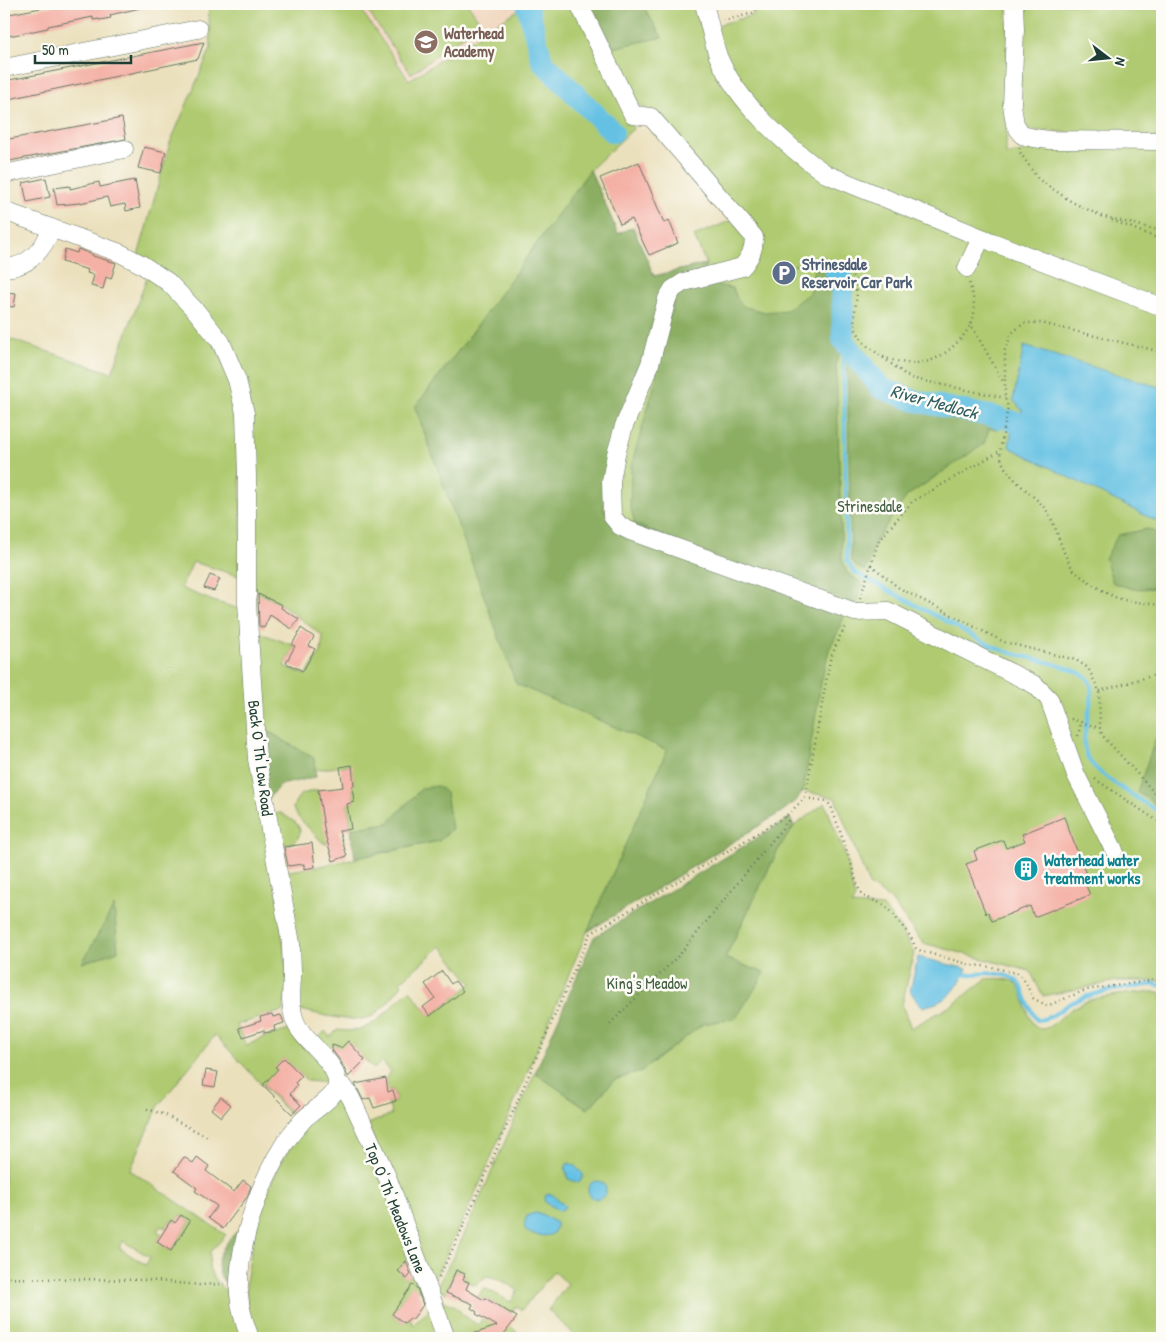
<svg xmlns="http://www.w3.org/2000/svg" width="1166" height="1342" font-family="'Patrick Hand',sans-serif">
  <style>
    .built { fill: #f1d5bd }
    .green { fill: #afca70; stroke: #678452; fill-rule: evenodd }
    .forest { fill: #8bae62; stroke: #55764b }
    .water { fill: #65c1e3; stroke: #427f8c }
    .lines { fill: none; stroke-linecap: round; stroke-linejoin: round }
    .stream { stroke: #65c1e3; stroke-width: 4 }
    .river { stroke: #65c1e3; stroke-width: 22 }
    .building { fill: #f4b0a5 }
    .minor-casing { stroke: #667664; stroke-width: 19 }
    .path { stroke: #667664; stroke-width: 2.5; stroke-dasharray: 1 4; stroke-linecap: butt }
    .minor { stroke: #fff; stroke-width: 18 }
    .labels { text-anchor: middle; stroke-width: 5; stroke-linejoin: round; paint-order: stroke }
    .education-label { font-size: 16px; font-weight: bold; fill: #785e54; stroke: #fdfcf7; text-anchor: start }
    .service-label { font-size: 16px; font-weight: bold; fill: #4e5e75; stroke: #fdfcf7; text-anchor: start }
    .park-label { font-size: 16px; fill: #436043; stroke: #fdfcf7 }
    .street-label { font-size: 16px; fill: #1f3d34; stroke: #fdfcf7 }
    .culture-label { font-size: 16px; font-weight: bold; fill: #0d838f; stroke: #fdfcf7; text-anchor: start }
    .water-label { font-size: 18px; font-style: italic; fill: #305e60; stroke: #fdfcf7 }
  </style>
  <rect width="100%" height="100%" fill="#fdfcf7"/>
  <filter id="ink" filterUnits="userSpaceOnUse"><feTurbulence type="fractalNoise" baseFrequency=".02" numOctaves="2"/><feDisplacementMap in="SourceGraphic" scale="10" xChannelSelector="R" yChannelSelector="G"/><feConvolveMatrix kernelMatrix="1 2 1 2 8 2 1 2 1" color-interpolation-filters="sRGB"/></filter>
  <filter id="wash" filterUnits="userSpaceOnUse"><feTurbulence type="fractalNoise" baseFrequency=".0096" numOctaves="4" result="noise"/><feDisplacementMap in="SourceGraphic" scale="20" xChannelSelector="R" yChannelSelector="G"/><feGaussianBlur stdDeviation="1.12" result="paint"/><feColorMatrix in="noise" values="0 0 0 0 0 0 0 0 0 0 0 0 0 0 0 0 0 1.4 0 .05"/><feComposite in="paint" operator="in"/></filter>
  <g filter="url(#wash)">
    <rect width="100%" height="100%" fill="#ebe0bc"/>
    <!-- built -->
    <path class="built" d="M357 4H527L409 80Z"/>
    <!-- green -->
    <path class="green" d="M208 4H357L409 80 527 4H574L633 129 590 170 618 234 633 227 654 276 706 264 694 236 739 217 654 112 640 106 609 49 661 37 642 4H694L701 26 718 25 753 15V10L757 4H1008L1006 155 1064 144 1162 145V981H1117L1043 996 1030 971 923 943 890 899 869 885 835 798 803 791 796 801 781 812 587 932 481 1181 431 1286 368 1124 392 1114 388 1104 396 1101 393 1090 385 1092 387 1085 386 1078 390 1071 382 1061 374 1069 348 1042 341 1049 336 1046 332 1049V1055L339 1061 335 1066 315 1041 325 1031 330 1037 337 1030C378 1035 383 1010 410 990L430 1016 472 984 441 946 400 982 402 985C393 996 384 1008 372 1016 356 1025 314 1013 296 1009V991L301 983 282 872 315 867 439 841 422 788 388 823 351 829 347 804 354 802 352 786 354 785 351 765 315 770 313 758 259 726 255 631 295 646 284 666 306 675 321 652 323 636 282 605 258 592 253 585 244 378 138 256 170 143 211 48Z
      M363 4H468L481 23 411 74Z
      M1019 4H1162V138L1027 130 1020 118Z
      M149 272 169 288 218 350 233 391 239 430 242 577 193 562 181 588 213 601 243 610 288 982 283 1011 236 1025 247 1046 259 1039 289 1030 301 1045 325 1067 329 1083 307 1081 284 1058 276 1066 280 1071 263 1085 292 1114C301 1106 315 1090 328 1092L294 1119 215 1035 159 1105 130 1170 226 1235 210 1252 209 1268 215 1280 235 1300 245 1338H4V337L112 373ZM181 1215 190 1221 171 1251 157 1242 162 1234 157 1231 161 1226 165 1228 171 1220 175 1223ZM123 1241 150 1257 146 1265 119 1248Z
      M318 790 331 843H323L298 817 293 809 295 802 301 794Z
      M825 803 845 855 855 899 851 905 883 907 899 926 914 953 902 1005 911 1028 954 1004 986 979C995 978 1008 978 1016 983 1027 992 1026 1028 1041 1029 1052 1029 1064 1013 1073 1008 1078 1005 1085 1002 1090 1000 1100 997 1155 989 1162 993V1338H578L548 1310 568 1284 554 1271 522 1310 516 1306 511 1313 485 1298 484 1300 478 1297 483 1289H486L511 1302 518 1290 499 1279 487 1276 475 1285 463 1280 465 1274 456 1270 446 1293 436 1289 463 1237 535 1073 588 1109 614 1080 640 1072 703 1024 736 1018 725 958 778 850 794 826Z
      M281 813 296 823 300 829C300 842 292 844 281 845L274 814Z
      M339 1095 347 1099 413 1252 398 1271 407 1279 410 1275 423 1281 425 1294 418 1289 414 1293 409 1290 392 1314 404 1323 410 1318 412 1320 411 1322 414 1324 429 1310 443 1338H255L248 1319 246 1282 255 1228 272 1181 295 1137Z
      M441 1300 455 1306 463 1315 478 1325 484 1316 510 1326 517 1332 511 1338H498L496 1332C480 1329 467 1338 451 1338Z"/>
    <!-- forest -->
    <path class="forest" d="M589 4H642L662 37 609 49Z
      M590 170 618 234 633 227 654 276 706 264 704 272 680 279 603 510 844 615 841 625 829 650 822 677 803 791 796 801 781 812 587 932 667 750 516 684 415 407 465 342Z
      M820 268 840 280 841 350 836 362 842 559 847 573 862 583 857 603 853 607 636 527 630 506 631 466 655 383 659 350 677 293 702 283 733 288 737 299 745 307 765 312 787 310 809 293 814 269Z
      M847 349 877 391 916 405 1000 421 998 429H989L984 444 907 496 876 540 866 571 858 568 851 559Z
      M1148 529 1162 535V588L1133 589 1113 583 1105 559 1118 535Z
      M259 726 314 758 316 777 280 785 267 800Z
      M1162 726V809L1137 792 1157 735Z
      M438 786 446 793 452 829 439 841 355 858 351 829 388 823 422 788Z
      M790 818 794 826 778 850 725 958 765 973 736 1018 703 1024 640 1072 614 1080 588 1109 535 1073 594 937Z
      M114 906 118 951 82 963Z
      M246 1223 235 1290C232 1287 226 1284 223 1280 208 1257 231 1237 246 1223Z"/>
    <!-- water -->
    <path class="water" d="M1024 346 1162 388V524L1009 447 1011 433 1020 427 1022 410 1013 400Z
      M918 957 967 969C954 993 949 1001 922 1007L910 991Z
      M569 1163 575 1166 583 1174V1177L579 1183 568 1179 565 1169 567 1164Z
      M588 1190a9 9 0 1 1 18 0a9 9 0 1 1-18 0Z
      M548 1194H552L565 1206 564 1208 559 1211 546 1203 544 1200 546 1195Z
      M535 1213 542 1214 556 1223C557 1236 547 1237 537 1235 524 1233 522 1228 527 1216Z"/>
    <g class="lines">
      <!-- stream -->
      <path class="stream" d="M843 340 847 560 854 572C888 590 921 608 955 626 970 634 986 644 1002 650 1020 657 1078 666 1088 679 1101 696 1074 735 1089 760 1099 777 1144 802 1162 814
        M963 975C980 973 1014 969 1022 988 1028 1002 1028 1007 1037 1020 1052 1020 1061 1007 1075 1001 1099 990 1128 988 1155 984L1162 986"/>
      <!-- river -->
      <path class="river" d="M527 4 542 61 613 132
        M836 273 842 277 843 340 881 388 916 401 999 418
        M1012 421 1050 432"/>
    </g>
    <g id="blocks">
      <!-- building -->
      <path class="building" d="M62 4H139L140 8 110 15 111 18 99 20V19L93 20V17L48 26V28L4 37V15Z
        M204 42 198 59 4 100V81Z
        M122 118 126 139 4 162V140Z
        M144 147 166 152 161 173 138 168Z
        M639 162 664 223 669 220 678 243 649 255 632 219 620 224 600 178Z
        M46 178 50 197 27 202 23 183Z
        M134 180V183L135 180 140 208 126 211 125 204 110 207 107 197 80 203 57 205 54 188 70 186V189L99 182 100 187Z
        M65 249 77 253 78 249 93 255V256L116 263 111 279 106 277 103 289 91 286 94 275 87 273 88 270 62 262Z
        M4 292 16 293 14 307 4 306Z
        M210 575 220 579 214 591 204 588Z
        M258 594 282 605 281 608 299 619 292 629 270 615 264 628 259 626Z
        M301 628 314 637 309 646 315 649 303 671 286 663 295 646 292 645Z
        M352 765 354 786H352L354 802 347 804 351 829 339 831 347 856 333 861 325 834 318 790 343 787 340 767Z
        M1064 817 1086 874 1082 876 1090 895 1034 917 1030 906 992 921 988 912 986 914 966 864 977 860 974 851 1003 840 1006 848 1025 841 1022 834Z
        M312 843 315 867 304 869V864L288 866 284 847Z
        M442 971 451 984 455 981 463 991 430 1016 423 1007 435 998 425 984Z
        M272 1014 273 1017 281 1015 284 1023 274 1026 275 1031 264 1033V1030L243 1037 239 1028 261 1021 260 1017Z
        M348 1041 365 1060 348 1077 341 1062 332 1050V1045L341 1048Z
        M284 1058 302 1076 295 1083 297 1085 290 1094 301 1105 292 1114 263 1085 278 1069 275 1067Z
        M206 1070 218 1072 215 1087 203 1085Z
        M386 1078 388 1092 393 1090 396 1101 374 1108 370 1098 363 1100 355 1084Z
        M221 1097 231 1105 221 1117 211 1109Z
        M184 1157 193 1163 197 1157 209 1166 206 1171 234 1192 243 1180 251 1186 247 1197 223 1229 208 1218 217 1206 195 1191 197 1188 174 1171Z
        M181 1215 190 1221 171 1251 157 1242 171 1220 175 1223Z
        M406 1261 411 1274 407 1279 398 1271Z
        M456 1270 465 1274 463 1280 469 1282 466 1289 484 1300 485 1298 517 1317 501 1338H467V1336L497 1326 476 1314 477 1312 471 1308 473 1304 446 1293Z
        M412 1285 417 1288 423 1305 412 1320 410 1318 404 1323 392 1314Z"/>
    </g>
  </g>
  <g filter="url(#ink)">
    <use href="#blocks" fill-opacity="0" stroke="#667664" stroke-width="1"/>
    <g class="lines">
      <defs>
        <path id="minor" d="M579 4 633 115 651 117 754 237C754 250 750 258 742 267L684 282 673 289 667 299 650 364 624 426 616 454 611 481 612 516 620 526 630 531 855 612 888 611 1035 685 1049 699 1076 775 1114 850
          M704 4C709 21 712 39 718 56 736 101 787 147 826 174L992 242 1162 307
          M1014 4 1015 30 1012 105 1015 124 1022 135 1034 138 1049 140 1162 141
          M4 68 198 29
          M4 174 124 149
          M4 211 120 253 141 264 168 282 196 311 221 342 237 380 245 413 247 476V603L257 759 291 943C291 953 292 963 292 973 292 989 289 1002 294 1018 301 1042 337 1059 337 1084 337 1097 313 1110 304 1119 297 1127 288 1137 283 1146 258 1186 237 1247 239 1294 240 1309 245 1325 250 1338
          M4 268C29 267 43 250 52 228
          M967 268 981 238
          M337 1084 344 1087 351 1098 388 1179 446 1338"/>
      </defs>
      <!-- minor casing -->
      <use href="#minor" class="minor-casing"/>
      <!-- path -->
      <path class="path" d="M723 21 753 13 759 4
        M1019 148V151L1038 179 1072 202 1101 216 1162 231
        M1112 220 1162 240
        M793 271 814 262H828L850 273 855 280 857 293 854 319 856 330 865 344 910 378 1005 398
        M970 323 1004 383
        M1162 352 1041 323H1024L1012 333 1005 350V398L1008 407 1000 451C1001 478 1035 492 1048 513 1059 530 1063 562 1078 574 1085 580 1109 595 1117 598 1132 603 1148 602 1162 606
        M883 357C897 362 910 365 925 362 944 359 973 332 974 313 975 303 972 292 969 282
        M871 565 899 588 1004 642 1076 660 1088 668 1099 691 1100 728 1102 735 1162 801
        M860 598 879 540 912 502 1000 451
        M1099 691 1162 673
        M1071 719 1100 728
        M1078 736 1081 723
        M1095 779 1162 824
        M805 798 826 801 831 806 849 857 859 890 864 896 884 905 890 910 910 936 916 948 921 951 971 965 992 967 1016 973 1023 978 1033 998 1047 1006 1086 990 1156 980 1162 982
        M610 1024 681 953 788 821 786 816
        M147 1109 163 1114 208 1137
        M439 1277 459 1236 590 934 786 816 805 798 830 660 840 636 847 625
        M4 1278 147 1280 199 1285 224 1284"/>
      <!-- minor -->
      <use href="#minor" class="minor"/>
    </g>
  </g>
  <!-- icons -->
  <defs>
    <symbol id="school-disc" viewBox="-11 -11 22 22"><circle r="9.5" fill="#8d6e63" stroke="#fdfcf7"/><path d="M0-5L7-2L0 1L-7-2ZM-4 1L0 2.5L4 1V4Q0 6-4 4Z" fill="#fff"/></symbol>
    <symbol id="parking-disc" viewBox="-11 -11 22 22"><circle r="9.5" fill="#5c6f8a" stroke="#fdfcf7"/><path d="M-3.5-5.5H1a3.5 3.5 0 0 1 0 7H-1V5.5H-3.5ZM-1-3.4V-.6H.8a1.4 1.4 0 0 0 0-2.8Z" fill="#fff"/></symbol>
    <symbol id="building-disc" viewBox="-11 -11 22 22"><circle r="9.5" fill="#0f9aa8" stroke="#fdfcf7"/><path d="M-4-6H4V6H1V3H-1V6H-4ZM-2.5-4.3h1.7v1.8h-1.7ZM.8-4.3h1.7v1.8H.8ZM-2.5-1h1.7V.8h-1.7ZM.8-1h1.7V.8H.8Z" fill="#fff"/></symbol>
  </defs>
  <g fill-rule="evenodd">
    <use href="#school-disc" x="412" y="28" width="28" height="28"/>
    <use href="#parking-disc" x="770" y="259" width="28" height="28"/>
    <use href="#building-disc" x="1012" y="855" width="28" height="28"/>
  </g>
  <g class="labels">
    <!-- education labels -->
    <g class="education-label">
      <text x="444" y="39">Waterhead<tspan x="444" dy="18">Academy</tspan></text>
    </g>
    <!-- service labels -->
    <g class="service-label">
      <text x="802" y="270">Strinesdale<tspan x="802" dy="18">Reservoir Car Park</tspan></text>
    </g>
    <!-- park labels -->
    <g class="park-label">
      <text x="870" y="512">Strinesdale</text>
      <text x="647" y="989">King's Meadow</text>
    </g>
    <!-- street labels -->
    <g class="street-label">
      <text transform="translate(261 758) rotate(83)" y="6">Back O' Th' Low Road</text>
      <text transform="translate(396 1208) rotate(68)" y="6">Top O' Th' Meadows Lane</text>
    </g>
    <!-- culture labels -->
    <g class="culture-label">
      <text x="1044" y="866">Waterhead water<tspan x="1044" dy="18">treatment works</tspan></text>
    </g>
    <!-- water labels -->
    <g class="water-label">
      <text transform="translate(934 402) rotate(15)" y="6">River Medlock</text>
    </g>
  </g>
  <!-- margin -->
  <rect width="1166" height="1342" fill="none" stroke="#fdfcf7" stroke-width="20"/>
  <!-- north arrow -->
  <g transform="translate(1108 58) rotate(106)" stroke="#fdfcf7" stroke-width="4" paint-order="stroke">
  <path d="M0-4L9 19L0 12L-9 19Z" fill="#1f3d34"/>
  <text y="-8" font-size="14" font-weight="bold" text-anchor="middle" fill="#1f3d34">N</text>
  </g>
  <!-- scale -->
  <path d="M35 55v8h96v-8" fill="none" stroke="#1f3d34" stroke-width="2.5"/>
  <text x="42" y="55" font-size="15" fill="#1f3d34" stroke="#fdfcf7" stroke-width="4" paint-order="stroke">50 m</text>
</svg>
